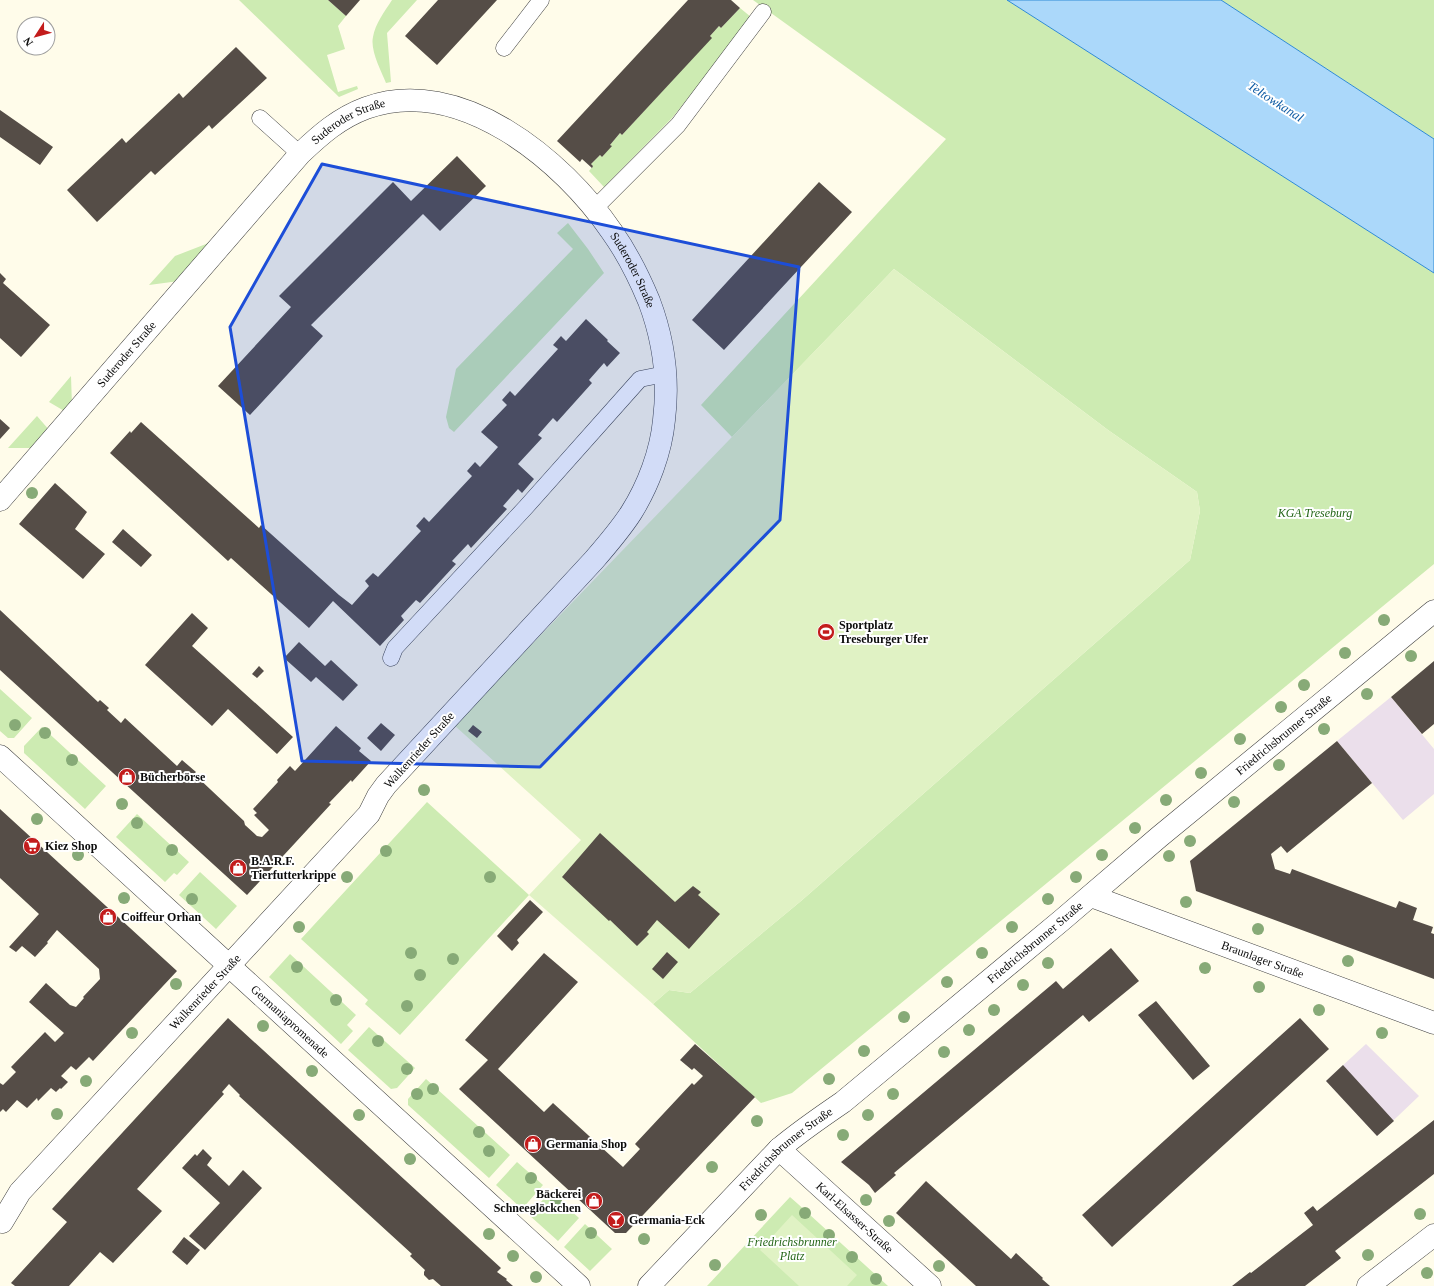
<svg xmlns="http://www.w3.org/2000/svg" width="1434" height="1286" font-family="Georgia,serif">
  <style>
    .industrial { fill: #ebdfeb }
    .green { fill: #cdebb2 }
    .pitch { fill: #e0f2c4 }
    .water { fill: #abd8fa; stroke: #2e8ad5 }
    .building { fill: #554d47 }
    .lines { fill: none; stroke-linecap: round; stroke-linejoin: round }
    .lane-casing { stroke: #3e3e3e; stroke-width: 17 }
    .street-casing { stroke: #3e3e3e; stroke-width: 23 }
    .lane { stroke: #fff; stroke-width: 16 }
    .street { stroke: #fff; stroke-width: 22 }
    .tree { fill: #87aa77 }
    .marked { fill: #1d4ed8; fill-opacity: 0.2; stroke: #1d4ed8; stroke-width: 3; stroke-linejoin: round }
    .labels { text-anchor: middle; stroke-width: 4; stroke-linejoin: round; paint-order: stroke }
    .street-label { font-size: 12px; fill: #0b0b0b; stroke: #fff }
    .park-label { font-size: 12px; font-style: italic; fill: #256619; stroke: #fff }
    .poi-label { font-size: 12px; font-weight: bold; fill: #0b0b0b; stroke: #fff; text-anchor: start }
    .water-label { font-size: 13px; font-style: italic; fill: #0e5ba4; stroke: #fff }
  </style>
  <rect width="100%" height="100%" fill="#fffcea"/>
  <!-- industrial -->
  <path class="industrial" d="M1391 697 1434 749V794L1403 820 1337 741Z
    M1366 1044 1419 1096 1377 1136 1326 1081Z"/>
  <!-- green -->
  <path class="green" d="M239 0H328L346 16 338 26 345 49 327 55 338 92 357 86 358 89 339 97Z
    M392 0H417L387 33 391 82 386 83C381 71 370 50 373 37 375 24 385 11 392 0Z
    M753 0H1007L1434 273V564L792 1093 761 1103 653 1004 669 990 690 993 801 901 1190 560 1200 511 1197 492 1108 430 894 269 732 437 701 405 946 139Z
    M1221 0H1434V139Z
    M740 8 751 17 741 32 672 118 604 187 589 171 593 166 591 164 600 155 602 157 611 146 610 145 620 133 622 135 711 38 710 36 719 26 721 28Z
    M568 223 588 249 604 273 454 432 449 428 446 417 456 369 573 249 557 233Z
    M218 236 179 281 149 285 175 256 206 244Z
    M71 376 72 406 66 412 49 402Z
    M37 416 50 431 33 448H8Z
    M0 689 32 718 14 738H8L0 731Z
    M42 727 106 786 85 809 24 753V746Z
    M427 802 529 895 400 1035 365 1004 368 1000 301 939Z
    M137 814 189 862 177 875 174 873 165 882 116 837Z
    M200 872 237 906 216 929 179 895Z
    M290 954 356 1015 347 1025 353 1031 341 1044 269 977Z
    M369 1027 415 1068 397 1088 391 1089 348 1050Z
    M426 1079 510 1155 489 1178 408 1105V1099Z
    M517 1162 543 1185 522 1209 496 1185Z
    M550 1192 579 1218 558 1241 529 1215Z
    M790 1197 798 1204 888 1286H707Z
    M585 1224 612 1249 590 1271 564 1247Z"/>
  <!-- pitch -->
  <path class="pitch" d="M894 269 1108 430 1197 492 1200 511 1190 560 801 901 690 993 669 990 653 1004 529 895 581 840 454 725Z
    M792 1215 857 1275 847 1286H799L760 1250Z"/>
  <!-- water -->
  <path class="water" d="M1007 0H1221L1434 139V273Z"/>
  <!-- building -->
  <path class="building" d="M328 0H360L346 16Z
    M438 0H497L437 65 405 36Z
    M688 0H731L740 8 721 28 719 26 710 36 712 38 622 135 620 133 610 145 612 146 602 157 600 155 591 164 593 166 592 168 582 159 580 162 557 141Z
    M236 47 267 78 212 129 209 125 155 175 151 171 97 222 67 190 122 138 126 143 179 93 183 98Z
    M0 110 53 147 40 165 0 137Z
    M457 156 486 186 440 231 423 214 311 325 323 336 250 415 218 386 291 307 279 296 393 182 411 201Z
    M819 182 852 212 724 350 692 320Z
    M0 273 6 279 3 283 50 325 21 357 0 338Z
    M586 319 608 340 607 341 620 353 607 367 604 363 589 380 592 383 557 422 553 418 538 435 542 438 518 464 534 479 522 493 518 489 503 506 507 509 471 548 468 544 452 561 456 564 420 603 416 600 401 616 404 620 380 646 333 601 309 628 231 558 228 561 110 453 130 431 131 433 141 422 259 528 261 525 339 595 352 605 369 586 365 581 373 573 378 577 421 531 416 526 424 517 429 522 472 476 467 471 475 462 480 467 498 447 481 432 507 405 502 400 510 391 515 396 558 349 553 345 561 336 566 341Z
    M0 419 10 428 0 439Z
    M55 483 87 512 75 529 105 554 83 579 19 524Z
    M123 529 152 555 141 567 112 542Z
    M0 610 98 702 100 700 109 708 107 710 121 723 125 718 177 766 182 760 196 772 194 774 244 821 245 825 257 836 262 837 269 830 254 815 257 813 253 809 278 782 277 780 290 766 295 771 336 726 361 748 359 751 371 761 352 782 351 780 329 803 331 804 247 895 0 670Z
    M192 613 208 628 192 646 293 737 277 754 228 709 212 726 145 665Z
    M299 642 325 666 331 660 358 685 343 701 316 677 311 682 284 658Z
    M1434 661V724L1422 734 1391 697Z
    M259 666 264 671 257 678 252 674Z
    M381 723 395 735 381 751 367 738Z
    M473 725 482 732 477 738 468 731Z
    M1337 741 1372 783 1287 853 1281 846 1271 854 1275 869 1290 874 1292 869 1396 908 1399 901 1417 908 1413 920 1433 927 1431 933 1434 934V979L1196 891 1190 861Z
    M0 809 177 971 93 1061 89 1057 76 1070 71 1066 61 1076 68 1082 61 1089 60 1088 56 1092 51 1088 38 1101 37 1098 27 1108 17 1100 6 1112 3 1109 0 1112V1083L3 1085 16 1072 11 1067 45 1032 55 1042 64 1033 29 1002 46 983 70 1005 76 1007 84 998 83 997 100 979 99 969 57 930 47 942 48 943 35 957 22 946 16 952 9 947 39 914 0 878Z
    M600 833 675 902 693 886 701 892 698 895 720 914 689 949 657 920 647 932 649 934 637 946 610 920 609 921 562 877Z
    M530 900 543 912 517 940 519 943 512 951 497 936Z
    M1111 948 1139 981 1089 1022 1083 1015 894 1173 896 1175 875 1193 869 1185 841 1162 1056 981 1063 989Z
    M667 952 678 962 663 979 652 969Z
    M544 953 578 982 498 1069 544 1112 553 1103 623 1167 640 1149 635 1144 692 1083 694 1085 703 1076 694 1068 692 1070 680 1060 695 1044 755 1097 626 1233H615L459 1089 488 1060 465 1040Z
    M1156 1001 1210 1066 1193 1080 1138 1015Z
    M228 1018 501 1268 497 1272 507 1279 506 1280 513 1286H441L433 1279 429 1280 424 1275V1272L425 1270 410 1256 412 1254 239 1096 240 1095 229 1084 222 1092 224 1094 137 1189 162 1211 113 1263 100 1252 69 1286H15L11 1283 67 1222 52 1209Z
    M1300 1018 1329 1049 1112 1247 1082 1215Z
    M1343 1065 1394 1121 1377 1136 1326 1081Z
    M1434 1120V1174L1335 1251 1341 1258 1305 1286H1232L1250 1272 1251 1273 1313 1225 1304 1213 1313 1206 1317 1211Z
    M203 1149 212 1158 207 1165 229 1186 243 1170 262 1188 205 1250 189 1236 220 1203 182 1168 195 1154 197 1156Z
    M926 1181 1011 1259 1016 1253 1043 1278 1042 1279 1050 1286H976L896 1213Z
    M184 1237 200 1250 187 1265 172 1252Z"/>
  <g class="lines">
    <defs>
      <path id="lane" d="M504 48 541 0
        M260 118 300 154
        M594 209 678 125 763 12
        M391 658 395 648 526 507 640 379 665 374"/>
      <g id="street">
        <path id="s1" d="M0 500 300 154C320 135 339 118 366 108 460 74 563 160 612 232 627 253 639 277 649 301 663 338 669 380 664 420 661 452 648 486 631 513 620 530 607 545 594 560L386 785 378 796 369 814 20 1192 2 1222"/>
        <path id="s2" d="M0 756 579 1286"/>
        <path id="s3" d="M1091 896 1434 1023"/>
        <path id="s4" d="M779 1149 930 1286"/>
        <path id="s5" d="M649 1286 779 1149C799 1132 821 1117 843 1102L1062 920 1159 837 1434 611"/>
        <path d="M1368 1286 1434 1235"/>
      </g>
    </defs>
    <!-- lane casing -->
    <use href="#lane" class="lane-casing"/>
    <!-- street casing -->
    <use href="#street" class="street-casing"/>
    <!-- lane -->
    <use href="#lane" class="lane"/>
    <!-- street -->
    <use href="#street" class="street"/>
  </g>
  <!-- trees -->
  <g class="tree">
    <circle cx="32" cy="493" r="6"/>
    <circle cx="1384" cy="620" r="6"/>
    <circle cx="1345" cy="653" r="6"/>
    <circle cx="1411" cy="656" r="6"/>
    <circle cx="1304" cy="685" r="6"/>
    <circle cx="1367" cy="694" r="6"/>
    <circle cx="1281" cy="707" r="6"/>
    <circle cx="15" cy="725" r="6"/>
    <circle cx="1324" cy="729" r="6"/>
    <circle cx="45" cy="733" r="6"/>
    <circle cx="1240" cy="739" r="6"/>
    <circle cx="72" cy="760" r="6"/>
    <circle cx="1279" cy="765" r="6"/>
    <circle cx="1201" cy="773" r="6"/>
    <circle cx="424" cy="790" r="6"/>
    <circle cx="1166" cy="800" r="6"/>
    <circle cx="1234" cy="802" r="6"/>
    <circle cx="122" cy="804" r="6"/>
    <circle cx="37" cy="819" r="6"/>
    <circle cx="137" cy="823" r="6"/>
    <circle cx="1135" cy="828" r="6"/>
    <circle cx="1190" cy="841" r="6"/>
    <circle cx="172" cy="850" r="6"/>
    <circle cx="386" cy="851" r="6"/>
    <circle cx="78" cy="855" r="6"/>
    <circle cx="1102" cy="855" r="6"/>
    <circle cx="1169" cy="856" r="6"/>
    <circle cx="347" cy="877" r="6"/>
    <circle cx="490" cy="877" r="6"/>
    <circle cx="1076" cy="877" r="6"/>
    <circle cx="124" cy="898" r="6"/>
    <circle cx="192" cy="899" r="6"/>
    <circle cx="1048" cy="899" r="6"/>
    <circle cx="1186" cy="902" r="6"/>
    <circle cx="299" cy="927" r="6"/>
    <circle cx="1012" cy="927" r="6"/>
    <circle cx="1258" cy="929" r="6"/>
    <circle cx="411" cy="953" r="6"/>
    <circle cx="982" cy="953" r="6"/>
    <circle cx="453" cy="959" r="6"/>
    <circle cx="1348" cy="961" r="6"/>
    <circle cx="1048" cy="963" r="6"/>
    <circle cx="297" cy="967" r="6"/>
    <circle cx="1205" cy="968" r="6"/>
    <circle cx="420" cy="975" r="6"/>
    <circle cx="947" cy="982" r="6"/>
    <circle cx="176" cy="984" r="6"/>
    <circle cx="1023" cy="985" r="6"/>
    <circle cx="1259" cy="987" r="6"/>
    <circle cx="336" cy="1000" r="6"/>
    <circle cx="407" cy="1006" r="6"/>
    <circle cx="994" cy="1010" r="6"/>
    <circle cx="1319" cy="1010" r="6"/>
    <circle cx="904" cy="1017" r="6"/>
    <circle cx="263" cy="1026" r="6"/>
    <circle cx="969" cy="1030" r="6"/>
    <circle cx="132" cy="1033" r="6"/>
    <circle cx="1382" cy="1033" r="6"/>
    <circle cx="378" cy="1041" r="6"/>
    <circle cx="864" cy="1051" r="6"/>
    <circle cx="944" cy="1052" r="6"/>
    <circle cx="407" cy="1069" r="6"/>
    <circle cx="312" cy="1071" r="6"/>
    <circle cx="829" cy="1079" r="6"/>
    <circle cx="86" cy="1081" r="6"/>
    <circle cx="433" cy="1089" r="6"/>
    <circle cx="417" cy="1094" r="6"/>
    <circle cx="893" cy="1094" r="6"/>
    <circle cx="57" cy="1114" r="6"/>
    <circle cx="359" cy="1115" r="6"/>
    <circle cx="868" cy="1115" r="6"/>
    <circle cx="757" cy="1121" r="6"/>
    <circle cx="479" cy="1132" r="6"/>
    <circle cx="843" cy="1135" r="6"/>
    <circle cx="489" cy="1151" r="6"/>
    <circle cx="410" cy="1159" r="6"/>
    <circle cx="712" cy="1167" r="6"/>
    <circle cx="531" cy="1178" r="6"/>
    <circle cx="866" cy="1200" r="6"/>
    <circle cx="556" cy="1201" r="6"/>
    <circle cx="805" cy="1213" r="6"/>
    <circle cx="1420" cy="1214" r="6"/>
    <circle cx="761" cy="1215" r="6"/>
    <circle cx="889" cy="1221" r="6"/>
    <circle cx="591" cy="1233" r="6"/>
    <circle cx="489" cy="1234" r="6"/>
    <circle cx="829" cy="1235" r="6"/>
    <circle cx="644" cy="1239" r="6"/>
    <circle cx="1368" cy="1255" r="6"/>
    <circle cx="513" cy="1256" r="6"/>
    <circle cx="852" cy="1257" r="6"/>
    <circle cx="715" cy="1265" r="6"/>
    <circle cx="939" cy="1266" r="6"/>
    <circle cx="1427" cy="1273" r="6"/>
    <circle cx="536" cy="1277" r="6"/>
    <circle cx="876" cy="1279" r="6"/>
  </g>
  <!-- marked area -->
  <path class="marked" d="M322 164 799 267 780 520 540 767 302 761 230 327Z"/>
  <!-- icons -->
  <defs>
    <symbol id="stadium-disc" viewBox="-11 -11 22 22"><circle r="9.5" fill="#c31c1c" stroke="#fff"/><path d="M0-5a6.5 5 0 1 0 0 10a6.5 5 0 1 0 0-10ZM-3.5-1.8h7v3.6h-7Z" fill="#fff"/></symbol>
    <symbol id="shop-disc" viewBox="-11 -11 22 22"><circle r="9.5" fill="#c31c1c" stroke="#fff"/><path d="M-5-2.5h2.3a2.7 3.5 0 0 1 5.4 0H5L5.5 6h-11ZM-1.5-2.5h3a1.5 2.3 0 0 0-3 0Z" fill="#fff"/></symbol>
    <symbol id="supermarket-disc" viewBox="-11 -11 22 22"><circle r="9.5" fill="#c31c1c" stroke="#fff"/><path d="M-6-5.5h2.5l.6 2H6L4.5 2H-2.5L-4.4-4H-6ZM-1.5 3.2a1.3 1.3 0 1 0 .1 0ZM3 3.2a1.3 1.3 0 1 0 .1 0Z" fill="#fff"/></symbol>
    <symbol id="bar-disc" viewBox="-11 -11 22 22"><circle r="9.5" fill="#c31c1c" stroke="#fff"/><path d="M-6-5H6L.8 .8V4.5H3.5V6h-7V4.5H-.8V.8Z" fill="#fff"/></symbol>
  </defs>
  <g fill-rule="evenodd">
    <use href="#stadium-disc" x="816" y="622" width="20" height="20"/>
    <use href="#shop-disc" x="117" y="767" width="20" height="20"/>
    <use href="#supermarket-disc" x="22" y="836" width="20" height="20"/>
    <use href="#shop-disc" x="228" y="858" width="20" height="20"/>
    <use href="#shop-disc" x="98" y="907" width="20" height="20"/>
    <use href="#shop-disc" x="523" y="1134" width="20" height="20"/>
    <use href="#shop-disc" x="584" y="1191" width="20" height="20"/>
    <use href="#bar-disc" x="606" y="1210" width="20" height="20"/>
  </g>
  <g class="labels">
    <!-- street labels -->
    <g class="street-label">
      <text dy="4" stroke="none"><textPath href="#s1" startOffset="517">Suderoder Straße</textPath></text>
      <text dy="4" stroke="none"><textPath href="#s1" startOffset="877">Suderoder Straße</textPath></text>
      <text dy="4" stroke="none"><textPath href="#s1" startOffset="193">Suderoder Straße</textPath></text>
      <text dy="4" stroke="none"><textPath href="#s5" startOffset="842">Friedrichsbrunner Straße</textPath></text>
      <text transform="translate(419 750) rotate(-48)" y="4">Walkenrieder Straße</text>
      <text dy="4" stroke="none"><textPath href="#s5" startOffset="518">Friedrichsbrunner Straße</textPath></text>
      <text dy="4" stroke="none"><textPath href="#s3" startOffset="183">Braunlager Straße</textPath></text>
      <text transform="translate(205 992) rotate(-47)" y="4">Walkenrieder Straße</text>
      <text dy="4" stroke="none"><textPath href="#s2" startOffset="393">Germaniapromenade</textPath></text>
      <text dy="4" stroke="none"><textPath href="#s5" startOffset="194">Friedrichsbrunner Straße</textPath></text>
      <text dy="4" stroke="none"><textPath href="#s4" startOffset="102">Karl-Elsasser-Straße</textPath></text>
    </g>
    <!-- park labels -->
    <g class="park-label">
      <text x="1315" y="517">KGA Treseburg</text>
      <text x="792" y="1246">Friedrichsbrunner<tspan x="792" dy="14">Platz</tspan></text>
    </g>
    <!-- poi labels -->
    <g class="poi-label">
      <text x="839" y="629">Sportplatz<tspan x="839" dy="14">Treseburger Ufer</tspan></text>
      <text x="140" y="781">Bücherbörse</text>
      <text x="45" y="850">Kiez Shop</text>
      <text x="251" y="865">B.A.R.F.<tspan x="251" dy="14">Tierfutterkrippe</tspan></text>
      <text x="121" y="921">Coiffeur Orhan</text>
      <text x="546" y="1148">Germania Shop</text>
      <text x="581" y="1198" text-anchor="end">Bäckerei<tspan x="581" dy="14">Schneeglöckchen</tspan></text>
      <text x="629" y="1224">Germania-Eck</text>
    </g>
    <!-- water labels -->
    <g class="water-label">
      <text transform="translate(1276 101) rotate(33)" y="5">Teltowkanal</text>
    </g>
  </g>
  <!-- north arrow -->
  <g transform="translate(36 36) rotate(234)"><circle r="19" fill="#ffffff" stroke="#9d9d9d"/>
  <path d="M0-3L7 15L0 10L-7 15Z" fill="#c31c1c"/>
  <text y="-6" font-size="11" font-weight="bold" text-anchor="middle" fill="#0b0b0b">N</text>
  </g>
</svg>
